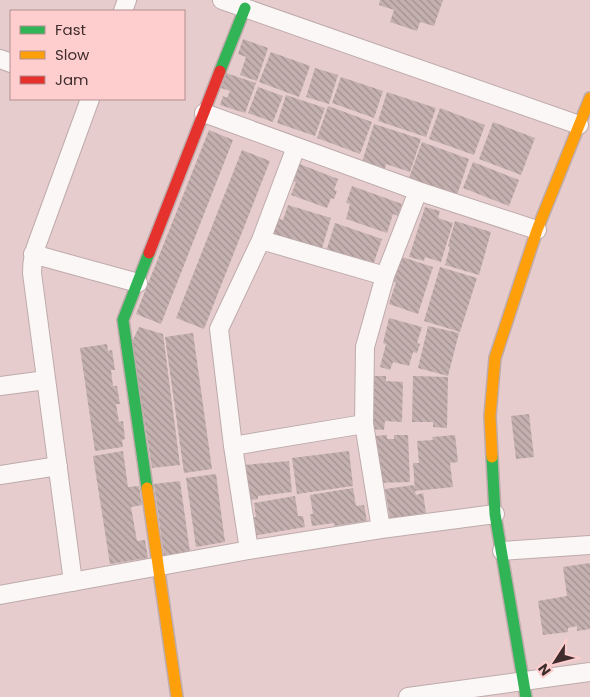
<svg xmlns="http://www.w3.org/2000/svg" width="590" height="697" font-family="Poppins,sans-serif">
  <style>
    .building { fill: url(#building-back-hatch) }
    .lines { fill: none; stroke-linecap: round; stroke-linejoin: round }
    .street-casing { stroke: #bfabab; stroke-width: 20 }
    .fast-casing { stroke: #bfabab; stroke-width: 14 }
    .slow-casing { stroke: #bfabab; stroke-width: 14 }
    .jam-casing { stroke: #bfabab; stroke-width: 14 }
    .street { stroke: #fbf7f7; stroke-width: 18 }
    .fast { stroke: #30b455; stroke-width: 11 }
    .slow { stroke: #ff9f0a; stroke-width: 11 }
    .jam { stroke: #e5322d; stroke-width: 11 }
  </style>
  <defs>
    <pattern id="building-back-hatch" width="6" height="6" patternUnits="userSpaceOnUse" patternTransform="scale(1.25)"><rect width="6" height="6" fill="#c4b1af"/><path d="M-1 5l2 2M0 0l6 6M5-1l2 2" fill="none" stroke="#a1908f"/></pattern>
  </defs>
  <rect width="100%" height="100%" fill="#e6cccc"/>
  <!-- building -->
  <path class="building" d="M380 0H443L434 26 420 22 417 31 390 22 394 10 379 5Z
    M243 39 268 48 257 81 240 75 246 57 238 54Z
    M271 52 310 66 299 97 259 82Z
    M315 68 338 75 329 104 306 97Z
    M226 73 256 83 245 113 220 105 223 96 227 98 230 91 221 88Z
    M341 77 383 91 374 118 332 103Z
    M258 87 283 96 273 122 248 113Z
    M387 92 436 108 426 137 378 121Z
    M286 95 325 108 315 136 277 123Z
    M328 106 372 122 360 154 317 138Z
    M440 108 485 125 474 155 429 139Z
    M493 122 535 138 521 175 479 159Z
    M374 124 421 139 410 172 386 164 384 173 361 165Z
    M209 130 233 140 161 324 136 314Z
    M422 142 469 159 457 195 409 178Z
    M242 150 270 161 204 329 176 318Z
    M473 162 519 180 509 206 463 188Z
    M297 163 338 179 334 190 337 191 334 199 331 198 327 208 291 195 296 182 291 180Z
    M352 186 402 204 398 216 393 214 387 233 346 219 350 204 346 203Z
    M288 205 331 218 320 255 271 235 276 218 283 220Z
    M425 207 440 211 438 218 453 223 441 262 425 257 424 261 409 257Z
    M455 221 491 232 479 275 445 265 450 247 448 246Z
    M335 223 382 239 372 268 325 255Z
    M399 256 433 267 418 314 389 304 396 282 391 281Z
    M440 267 477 278 460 332 424 321Z
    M389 318 422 327 417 343 420 344 417 353 413 352 409 366 393 362 390 370 380 367 386 344 383 343Z
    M428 326 459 333 448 376 418 368Z
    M139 327 163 334 180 465 152 468 132 342Z
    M193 333 212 469 184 473 165 337Z
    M107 344 108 351 112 350 115 370H111L113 386H117L120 404H116L119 422 123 421 125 439 122 440 123 447 95 451 80 348Z
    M373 376H386V381L403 382 402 422 385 421 384 430 370 429Z
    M413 376 448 377 447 428 433 427V422H412Z
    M529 414 534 457 516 459 511 416Z
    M387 435V439H394V435H408L410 482 376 483 379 466V455L375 456 374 436Z
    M455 435 458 462 450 463 453 487 415 491 413 463H419L417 441 433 440 432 437Z
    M123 451 128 487 139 486 142 505 131 507 137 541 145 540 148 558 110 564 93 456Z
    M349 451 353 486 297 494 292 458Z
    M289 461 292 492 258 496V499L247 500 244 465Z
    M216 474 225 542 196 547 186 478Z
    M180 481 190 552 164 555 154 484Z
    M414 485 416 496V495L423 493 426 513 390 519 385 489Z
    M353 488 356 506 364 505 367 521 334 526V523L312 526 310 514H313L310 495Z
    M295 496 298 516H303L305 527 253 536 249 517H256L254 503Z
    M590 563V629L577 631V626L568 628V632L543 635 538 601 567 596 563 567Z"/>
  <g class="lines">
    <defs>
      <path id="street" d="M222 0 579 125
        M123 11 127 0
        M0 59 11 63
        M204 113 418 191 537 230
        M261 240 385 276
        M33 254 138 283
        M0 386 46 380
        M233 446 364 424
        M0 475 58 466
        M381 529 364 424 365 347 385 276 418 191
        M249 550 233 446 219 329 261 240 296 147
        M502 551 590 545
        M73 582 32 273C32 263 33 254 37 244L90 99
        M0 595 249 550 381 529 495 514
        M408 697 590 672"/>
      <path id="fast" d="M220 71 245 8
        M492 457 495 514 526 697
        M147 488 123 320 149 253"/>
      <path id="slow" d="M492 457 490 416 495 358 537 230 590 98
        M147 488 177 697"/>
      <path id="jam" d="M149 253 220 71"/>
    </defs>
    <!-- street casing -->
    <use href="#street" class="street-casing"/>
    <!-- fast casing -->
    <use href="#fast" class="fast-casing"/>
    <!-- slow casing -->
    <use href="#slow" class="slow-casing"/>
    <!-- jam casing -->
    <use href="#jam" class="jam-casing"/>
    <!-- street -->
    <use href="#street" class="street"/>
    <!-- fast -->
    <use href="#fast" class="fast"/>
    <!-- slow -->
    <use href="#slow" class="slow"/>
    <!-- jam -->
    <use href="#jam" class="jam"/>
  </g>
  <!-- legend -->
  <rect x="10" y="10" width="175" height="90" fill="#fececf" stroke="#b28e8e"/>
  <rect x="20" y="26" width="25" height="8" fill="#30b455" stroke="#b28e8e"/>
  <text x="55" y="35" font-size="15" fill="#3f2d2d">Fast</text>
  <rect x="20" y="51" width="25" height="8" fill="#ff9f0a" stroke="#b28e8e"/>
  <text x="55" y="60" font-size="15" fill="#3f2d2d">Slow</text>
  <rect x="20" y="76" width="25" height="8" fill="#e5322d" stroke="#b28e8e"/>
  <text x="55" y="85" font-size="15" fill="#3f2d2d">Jam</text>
  <!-- north arrow -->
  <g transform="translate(555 662) rotate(234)" stroke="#fececf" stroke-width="4" paint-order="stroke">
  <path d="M0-4L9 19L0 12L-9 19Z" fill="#3f2d2d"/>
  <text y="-8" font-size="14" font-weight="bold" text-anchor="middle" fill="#3f2d2d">N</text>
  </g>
</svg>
